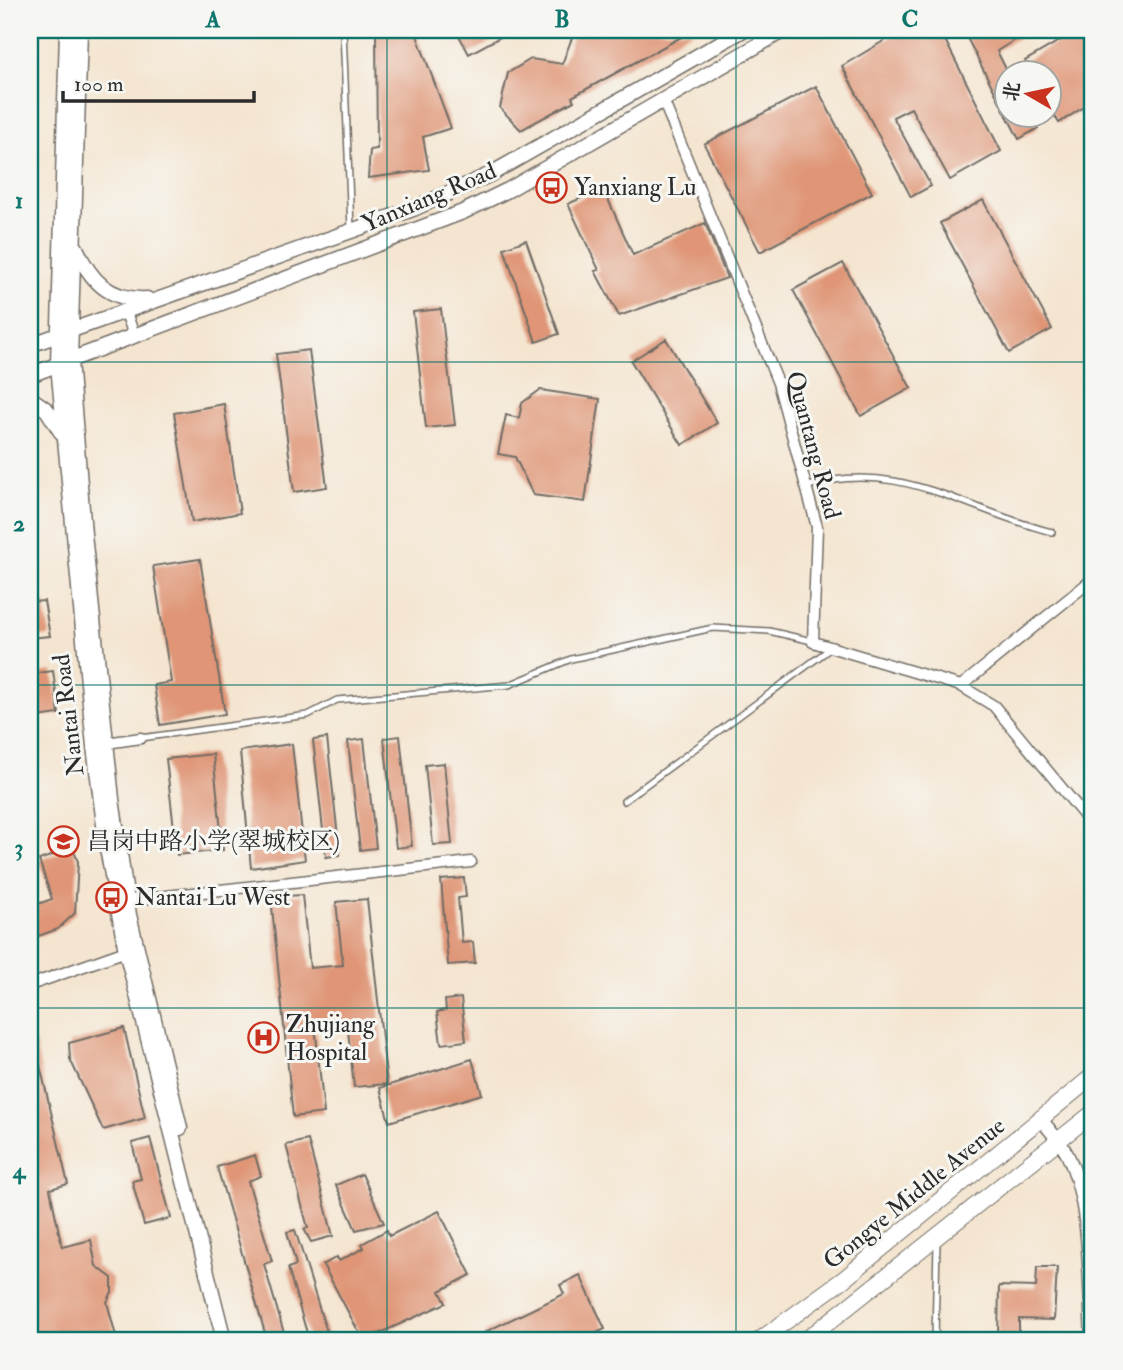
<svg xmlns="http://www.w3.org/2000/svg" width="1123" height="1370" font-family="'IM FELL Double Pica','Noto Serif SC',serif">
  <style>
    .building { fill: #df9576 }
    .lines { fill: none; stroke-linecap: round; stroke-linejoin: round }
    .service-casing { stroke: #716c65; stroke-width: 8 }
    .minor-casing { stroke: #716c65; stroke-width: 13 }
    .tertiary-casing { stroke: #716c65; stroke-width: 15 }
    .secondary-casing { stroke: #716c65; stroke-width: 17 }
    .primary-casing { stroke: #716c65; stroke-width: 18 }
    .service { stroke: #fff; stroke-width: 5 }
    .minor { stroke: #fff; stroke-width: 10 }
    .tertiary { stroke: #fff; stroke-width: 12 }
    .secondary { stroke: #fff; stroke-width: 14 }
    .primary { stroke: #fff; stroke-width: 16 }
    .grid { fill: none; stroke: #0f766e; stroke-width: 2; stroke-opacity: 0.55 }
    .labels { text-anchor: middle; stroke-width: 6; stroke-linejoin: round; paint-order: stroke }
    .poi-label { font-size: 24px; fill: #2b2b2b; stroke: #f6f6f2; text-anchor: start }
    .street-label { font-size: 24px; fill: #2b2b2b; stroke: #f6f6f2 }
    .neatline { fill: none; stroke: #0f766e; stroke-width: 2.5 }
    .grid-label { font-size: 23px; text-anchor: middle; font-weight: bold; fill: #0f766e }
  </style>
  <rect width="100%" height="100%" fill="#f6f6f2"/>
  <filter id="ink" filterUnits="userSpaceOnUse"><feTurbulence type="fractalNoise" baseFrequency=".0143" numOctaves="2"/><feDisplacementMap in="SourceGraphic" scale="14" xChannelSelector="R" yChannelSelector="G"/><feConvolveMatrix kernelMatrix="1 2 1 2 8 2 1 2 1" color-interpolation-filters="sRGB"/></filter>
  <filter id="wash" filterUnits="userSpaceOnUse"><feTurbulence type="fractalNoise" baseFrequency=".00686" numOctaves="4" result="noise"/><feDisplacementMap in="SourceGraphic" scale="28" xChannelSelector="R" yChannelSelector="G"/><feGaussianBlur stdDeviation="1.57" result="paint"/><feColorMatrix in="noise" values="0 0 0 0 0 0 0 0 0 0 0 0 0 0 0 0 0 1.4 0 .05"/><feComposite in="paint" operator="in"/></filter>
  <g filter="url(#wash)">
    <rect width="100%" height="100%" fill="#f4e5d0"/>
    <g id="blocks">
      <!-- building -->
      <path class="building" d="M376 30H415L451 128 423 137 429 170 368 178 370 150 377 149Z
        M456 30H513L469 54Z
        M585 30H694L572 97 574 101 521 130 500 108 508 73 531 59 562 64 572 38Z
        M902 30H940L1001 151 950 180 911 108 893 117 931 186 911 197 842 66Z
        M963 30H1031L997 51 1007 71V116H1032L1038 128 1019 139Z
        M1078 30 1093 58V101L1059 123 1049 106V74H1032L1025 61Z
        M816 86 872 193 760 252 704 144Z
        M603 188 633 255 705 223 727 278 619 316 595 271 599 270 568 204Z
        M983 200 1052 329 1009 353 940 223Z
        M526 240 559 334 536 342 504 248Z
        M843 263 911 388 861 416 793 290Z
        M441 309 455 425 426 428 413 312Z
        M666 339 717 423 682 445 631 361Z
        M309 350 327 487 294 492 276 354Z
        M540 390 600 399 585 502 533 495 515 457 498 454 506 415 519 418 522 403Z
        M224 404 240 513 192 522 174 413Z
        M200 559 225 714 160 725 154 685 171 682 153 566Z
        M44 601 50 636 30 638V602Z
        M53 671 59 714 30 718V674Z
        M400 736 412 846 396 848 384 738Z
        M327 738 340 855 326 857 313 740Z
        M364 739 376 848 360 850 348 741Z
        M292 744 305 860 251 868 240 751Z
        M213 754 223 850 177 855 166 759Z
        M444 763 452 844 433 845 425 765Z
        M73 848 78 862 75 913 58 929 30 939V907L52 899 39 860Z
        M464 878 466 897 458 898 462 943 473 942 475 963 448 965 441 880Z
        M302 895 310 968 343 965 336 902 367 899 387 1084 354 1087 347 1021 315 1025 324 1113 293 1117 271 897Z
        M461 998 466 1041 441 1044 437 1012 446 1010 445 1000Z
        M124 1028 145 1118 103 1130 70 1059 69 1043Z
        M34 1040 68 1184 50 1189 62 1247 91 1240 96 1266 112 1278V1292L107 1302 117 1340H30V1041Z
        M472 1059 482 1094 389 1122 380 1088Z
        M150 1138 171 1218 144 1225 132 1181 141 1179 132 1143Z
        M308 1140 333 1236 311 1242 304 1229 308 1228 286 1145Z
        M255 1155 261 1176 248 1181 272 1261 264 1264 286 1340H267L217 1167Z
        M362 1174 384 1223 356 1230 336 1185Z
        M439 1211 471 1275 440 1291 446 1303 378 1334 381 1340H363L323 1265 337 1257 339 1261 364 1248 362 1244 387 1230 389 1236Z
        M295 1230 303 1255 329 1340H309L288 1268 296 1265 287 1232Z
        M1037 1267H1057L1054 1320 1019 1319V1340H998L999 1286 1036 1287Z
        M580 1275 605 1329 582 1340H489L485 1332 564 1294 560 1285Z"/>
    </g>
  </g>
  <g filter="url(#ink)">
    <use href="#blocks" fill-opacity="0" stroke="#716c65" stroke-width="2"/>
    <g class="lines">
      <defs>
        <path id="service" d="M343 30 351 229
          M806 487C895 456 969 512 1052 532
          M141 738 308 715 337 700 509 685 571 659 713 628 769 631 812 641
          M624 801 831 648
          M935 1340 937 1242"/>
        <path id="minor" d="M663 100 778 383 817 527 813 642 961 686 994 706 1093 826
          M125 310 134 335
          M961 686 1093 579
          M106 743 141 738
          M122 901 471 862
          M30 985 126 951"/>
        <path id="tertiary" d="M1041 1119C1049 1130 1060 1141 1067 1154 1092 1204 1089 1284 1092 1340"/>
        <path id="secondary" d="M67 30 58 365 94 746 107 848 126 951 224 1340
          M80 30 70 360 84 534 112 799 129 915 180 1128
          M76 248C90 280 109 301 147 299
          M30 345 413 209 489 175 743 30
          M30 375 463 212 508 190 784 30
          M30 398 47 410 61 432"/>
        <path id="primary" d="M760 1340 844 1279 1093 1076
          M806 1340 1093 1113"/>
      </defs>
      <!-- service casing -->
      <use href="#service" class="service-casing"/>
      <!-- minor casing -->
      <use href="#minor" class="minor-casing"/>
      <!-- tertiary casing -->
      <use href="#tertiary" class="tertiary-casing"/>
      <!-- secondary casing -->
      <use href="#secondary" class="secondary-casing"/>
      <!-- primary casing -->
      <use href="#primary" class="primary-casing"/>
      <!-- service -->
      <use href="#service" class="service"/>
      <!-- minor -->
      <use href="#minor" class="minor"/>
      <!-- tertiary -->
      <use href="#tertiary" class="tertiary"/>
      <!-- secondary -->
      <use href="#secondary" class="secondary"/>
      <!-- primary -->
      <use href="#primary" class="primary"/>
    </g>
  </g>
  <!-- grid -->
  <path class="grid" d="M387 30V1340M736 30V1340M30 362H1093M30 685H1093M30 1008H1093"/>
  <!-- icons -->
  <defs>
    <symbol id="bus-ring" viewBox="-11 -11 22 22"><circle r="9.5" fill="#f6f6f2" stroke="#c8321e" stroke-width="1.5"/><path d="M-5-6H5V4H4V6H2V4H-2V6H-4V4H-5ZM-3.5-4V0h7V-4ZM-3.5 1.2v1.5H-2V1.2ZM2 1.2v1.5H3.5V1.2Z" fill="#c8321e"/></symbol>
    <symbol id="school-ring" viewBox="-11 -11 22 22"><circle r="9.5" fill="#f6f6f2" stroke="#c8321e" stroke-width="1.5"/><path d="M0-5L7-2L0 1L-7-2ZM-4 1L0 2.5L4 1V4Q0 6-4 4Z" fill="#c8321e"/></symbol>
    <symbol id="hospital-ring" viewBox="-11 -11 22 22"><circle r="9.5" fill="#f6f6f2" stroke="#c8321e" stroke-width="1.5"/><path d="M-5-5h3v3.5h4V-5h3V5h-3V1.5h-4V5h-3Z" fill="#c8321e"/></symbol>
  </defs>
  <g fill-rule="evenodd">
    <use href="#bus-ring" x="534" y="170" width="35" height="35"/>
    <use href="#school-ring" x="46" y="824" width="35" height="35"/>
    <use href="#bus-ring" x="94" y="880" width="35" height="35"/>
    <use href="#hospital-ring" x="246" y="1020" width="35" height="35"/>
  </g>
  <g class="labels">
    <!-- poi labels -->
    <g class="poi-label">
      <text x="574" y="195">Yanxiang Lu</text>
      <text x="87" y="849">昌岗中路小学(翠城校区)</text>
      <text x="135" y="905">Nantai Lu West</text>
      <text x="286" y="1032">Zhujiang<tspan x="286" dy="28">Hospital</tspan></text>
    </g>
    <!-- street labels -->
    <g class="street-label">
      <text transform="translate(429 197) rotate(-23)" y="8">Yanxiang Road</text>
      <text transform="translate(814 445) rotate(75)" y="8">Quantang Road</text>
      <text transform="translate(68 715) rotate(-97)" y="8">Nantai Road</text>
      <text transform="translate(914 1193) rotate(-39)" y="8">Gongye Middle Avenue</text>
    </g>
  </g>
  <!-- margin -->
  <rect width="1123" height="1370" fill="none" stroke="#f6f6f2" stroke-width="77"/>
  <!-- north arrow -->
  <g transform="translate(1028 94) rotate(279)"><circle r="33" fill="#f6f6f2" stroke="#a5a5a2" stroke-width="2"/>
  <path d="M0-5L12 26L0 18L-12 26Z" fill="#c8321e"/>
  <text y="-10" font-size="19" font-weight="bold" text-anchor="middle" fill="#2b2b2b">北</text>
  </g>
  <!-- scale -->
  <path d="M63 91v10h191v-10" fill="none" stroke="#2b2b2b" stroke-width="3.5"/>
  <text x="74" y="91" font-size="21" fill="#2b2b2b" stroke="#f6f6f2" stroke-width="5" paint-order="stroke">100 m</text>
  <rect x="38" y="38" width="1046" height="1294" class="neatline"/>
  <g class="grid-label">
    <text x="213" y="27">A</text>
    <text x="562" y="27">B</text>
    <text x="910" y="27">C</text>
    <text x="19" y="208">1</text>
    <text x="19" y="531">2</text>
    <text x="19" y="855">3</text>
    <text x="19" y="1178">4</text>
  </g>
</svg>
